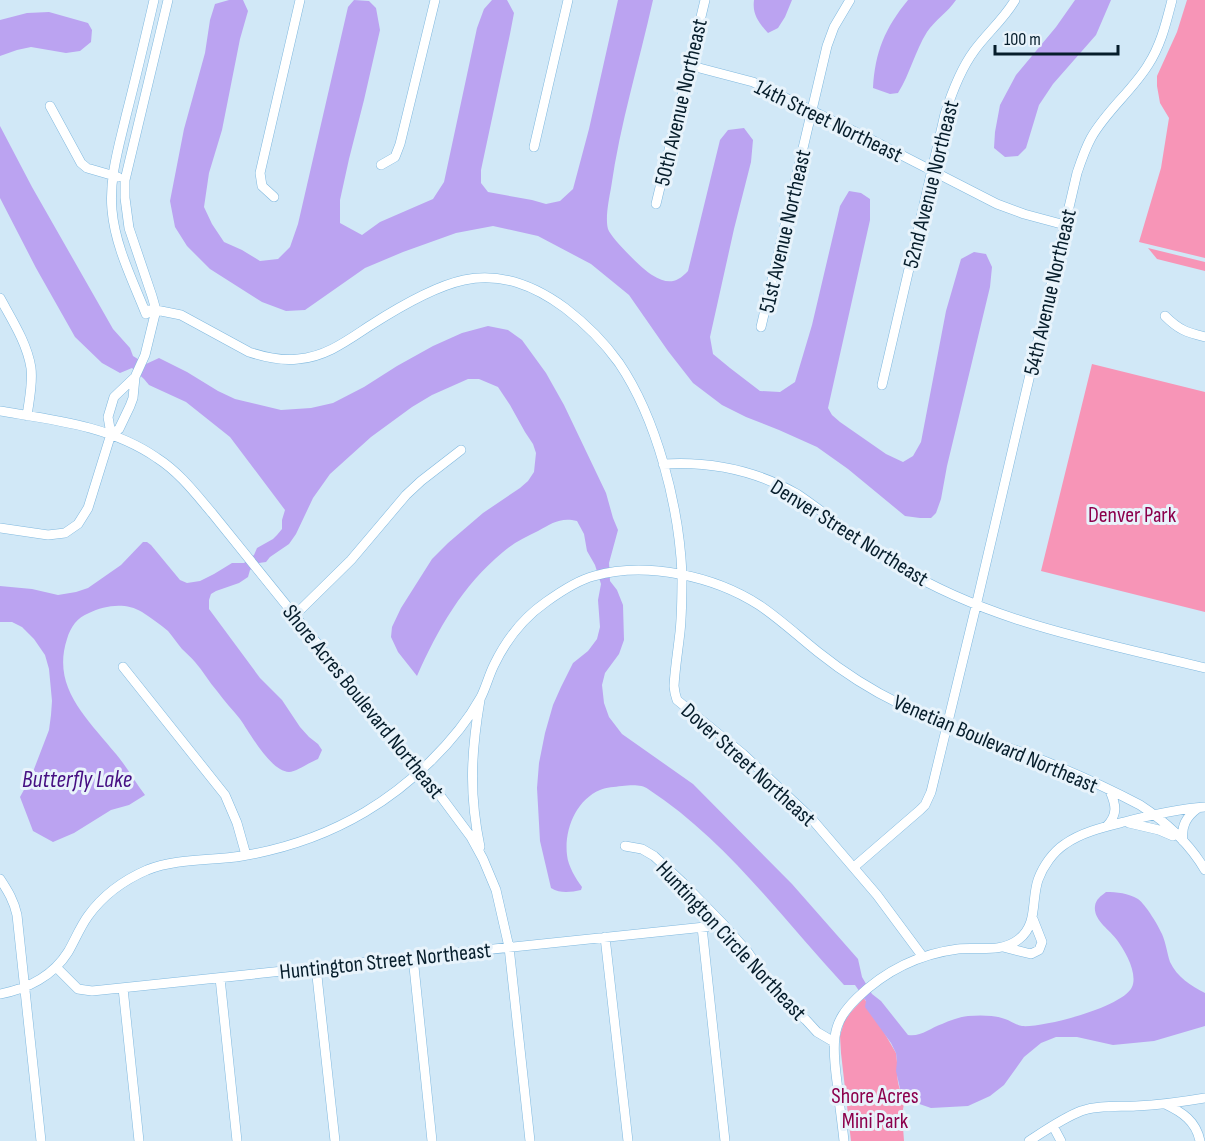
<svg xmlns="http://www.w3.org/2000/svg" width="1205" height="1141" font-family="'Sofia Sans Condensed',sans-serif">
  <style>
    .green { fill: #f795b7 }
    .water { fill: #bba3f1 }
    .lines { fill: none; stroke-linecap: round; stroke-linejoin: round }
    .minor-casing { stroke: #80b9df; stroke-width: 10 }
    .minor { stroke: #fff; stroke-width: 9 }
    .labels { text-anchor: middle; stroke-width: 6; stroke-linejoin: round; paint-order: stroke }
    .street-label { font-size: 22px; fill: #061d2b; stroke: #e8f3fb }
    .park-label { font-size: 22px; fill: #8c004c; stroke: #e8f3fb }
    .water-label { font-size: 24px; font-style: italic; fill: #460f82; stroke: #e8f3fb }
  </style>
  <rect width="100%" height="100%" fill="#d1e8f7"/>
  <!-- green -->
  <path class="green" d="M1187 0H1205V258L1139 242 1161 168 1169 118 1160 103 1157 86V76L1177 32Z
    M1148 248 1205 262V271L1157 259Z
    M1092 364 1205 392V612L1041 571Z
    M864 998 896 1053C899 1071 894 1083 905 1099L902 1114 904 1141H851L841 1053 840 1036 844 1022 851 1012Z"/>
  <!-- water -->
  <path class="water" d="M229 0H243L248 11 240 39 222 130 209 173 204 207 212 224 224 242 242 250 260 261 278 259 290 247 298 224 348 7 354 0 369 1 376 8 380 30 364 100 349 159 340 200V223L362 235 380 222 433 199 444 182 477 28 484 9 492 0H507L514 13 510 34 481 170V183L488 192 532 200 546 204 560 201 573 189 589 129 618 0H653C639 63 620 124 611 188 609 199 605 218 608 229 611 238 643 270 652 275 667 284 676 284 688 271L720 140 728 130 744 128 753 140 751 162 734 229 710 337 713 354 730 368 760 391 780 392 795 382 812 325 840 206 849 191 861 193 870 199V220L828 408 832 415 840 422 886 454 903 462 913 456 921 442 946 311 961 259 974 252 986 254 992 267 990 287 947 466 941 499 936 513 931 518H920L905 516 848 469 817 447 779 430 746 417 722 405 693 383 668 351 629 295 591 264 538 236 493 226 456 233 403 252 365 268 305 310 286 311 262 302 210 269 187 246 175 227 170 201 184 129 205 53 210 20 215 4Z
    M754 0H792L785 17 778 28 768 33C759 23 752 14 754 0Z
    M908 0H956C948 12 935 20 927 32 915 51 910 74 898 93L890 94 873 88C875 52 885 28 908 0Z
    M1075 0H1111L1096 35 1053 84 1039 105 1026 148 1018 156 1005 157 994 148 995 132 1000 105 1016 75 1056 27Z
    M49 12 88 23 92 30 91 42 80 51 66 53 31 47 17 50 0 56V20L27 13Z
    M0 126 32 187 113 329 130 348 133 356 146 364 159 358 187 372 218 391 235 399 281 410 311 408 333 403 364 387 397 366 433 346 462 333 488 326 508 330 522 340 546 373 564 405 606 493 613 518 618 530 609 563 610 581 617 590 623 605 624 640 619 654 605 673 602 685 604 703 609 717 622 734 693 784 792 884 858 959 862 977 872 994 881 1001 908 1035C921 1037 930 1028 942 1024 950 1020 960 1017 968 1016 980 1015 994 1015 1005 1019 1011 1021 1016 1025 1022 1026 1043 1028 1123 1007 1132 987 1138 973 1125 951 1117 940 1110 930 1093 920 1095 906 1096 899 1101 896 1106 892 1117 892 1128 893 1138 899 1146 905 1158 925 1162 934 1166 943 1167 953 1170 962 1177 977 1191 986 1205 993V1026L1154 1041 1113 1045 1077 1037H1056L1041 1043 1024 1057 1004 1085 990 1096 968 1106 931 1108 905 1099 901 1093 896 1071 897 1061 896 1053 891 1043 865 1007 866 1001 855 985H844C781 917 726 840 648 789 642 784 630 785 622 786 614 787 607 787 600 790 576 800 564 830 567 855 568 866 576 879 582 887L581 890C571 892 561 894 551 888L540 841 537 788 539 763 545 733 553 705 561 687 573 663 588 651 597 639 600 627 598 600 601 584 595 565 587 551 584 534 577 521C561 517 552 523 538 531 526 537 513 543 503 552 462 586 438 629 417 676L398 652 391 637 392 627 401 608 432 559 448 543 483 513 520 488 528 481 534 472 536 453 533 444 525 432 510 405 498 387 479 379H468L432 395 412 407 371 437 330 474 313 498 296 534 289 544 270 557 266 562 259 563 250 570 248 577 239 583 216 591 211 594 209 600V609L260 678 282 700 300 727 309 737 318 744 322 750 318 759C310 762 296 772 289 772 270 771 250 733 240 719 233 710 224 701 217 691 209 682 203 671 195 662 191 657 186 653 182 649 177 643 173 637 168 631 160 624 151 618 142 612 126 602 105 605 89 613 77 618 71 626 67 639 51 688 88 719 116 754 127 767 135 782 145 795L129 805 111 810 74 833 53 842 33 831 20 797 31 777 49 730 51 715 52 701 49 669 45 655 34 639 22 627 12 622H0V586L32 589 58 595 76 592 88 588 121 565 143 542H147L151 545 180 580 187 583 200 581 214 574 232 563H244L254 555 257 548 273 539 277 535 282 529V520L285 510 230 437 186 402 149 385 144 379 132 368 120 373 102 363 75 337 36 268 0 198Z"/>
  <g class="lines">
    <defs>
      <path id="minor" d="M688 65 753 82 874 141 997 204 1024 214 1065 225
        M50 106 81 163 87 168 118 177
        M534 147 568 0
        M381 165 395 157 400 144 435 0
        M274 197 262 186 260 173 300 0
        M656 204 705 0
        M0 298C12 320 27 343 31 368 33 384 29 400 27 416
        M145 310H156L181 315 249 352C264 357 282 361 298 359 326 357 348 340 371 325 396 309 436 286 464 280 502 272 535 286 565 308 586 324 604 342 619 363 657 419 679 506 682 574 682 593 682 613 680 632 678 650 675 668 674 686L675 693 677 700 743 754 811 818 877 895 923 957
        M146 314C133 281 115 246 112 210 109 178 119 146 126 116 136 77 145 39 154 0
        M1165 316C1179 330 1186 332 1205 337
        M761 327 827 46 834 27 850 0
        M882 385 945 114C952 92 960 70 974 51 987 33 1004 19 1015 0
        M0 411C54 420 111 426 157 458 179 472 195 493 212 513L442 798 471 837 483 859 496 890 509 947 530 1141
        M111 434 119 429 130 406 133 398 135 377 145 355 156 310 152 296 129 228 125 198V180L168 0
        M663 464C711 461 755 470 797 494 831 517 862 544 898 566 991 623 1100 642 1205 668
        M0 528 48 535 65 533 78 524 88 508 111 434 108 417 114 397 135 377
        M295 615 351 560 406 495 421 481 461 450
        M123 667 225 795 237 823 246 855
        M480 700C471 753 469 794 480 847
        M1129 823 1159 830 1173 836
        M1107 826C1118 814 1116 805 1110 791
        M1183 841C1181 826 1186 817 1198 808
        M625 846 642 849 654 856 682 882 724 925 747 951 772 987 781 997 792 1008 806 1020 817 1032 834 1042
        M854 867 920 810 925 805 931 792 976 606 1077 173C1081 161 1085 149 1091 138 1106 111 1132 91 1148 65 1161 45 1166 23 1172 0
        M0 879C8 891 14 901 17 915L41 1141
        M702 927 725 1141
        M605 937 628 1141
        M1003 947 1031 954 1039 950 1042 942 1033 919
        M413 957 432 1141
        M56 967 78 989 92 991 724 925
        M316 967 335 1141
        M220 978 237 1141
        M123 988 139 1141
        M0 994C27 989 53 976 68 952 75 940 80 927 88 916 103 895 124 880 147 870 177 858 211 861 242 856 284 849 328 834 365 812 409 786 456 742 481 697 486 687 489 675 494 665 506 640 523 618 546 602 560 592 578 580 594 576 646 561 714 576 759 605 780 619 799 637 818 652 843 672 871 690 900 704 916 712 933 720 950 727 977 738 1006 746 1034 757 1070 771 1106 787 1140 805 1166 822 1190 844 1205 870
        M1165 1104C1182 1112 1196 1121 1200 1141
        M1053 1126 1061 1141
        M844 1141C842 1121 839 1102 837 1082 835 1067 833 1051 835 1037 837 1020 846 1009 857 998 885 971 919 954 958 949 978 947 1002 953 1019 939 1038 924 1031 901 1038 880 1043 866 1053 852 1065 844 1082 832 1104 827 1124 822 1151 815 1178 809 1205 807
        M1029 1141C1046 1130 1063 1118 1081 1111 1099 1105 1118 1107 1136 1106 1159 1105 1182 1102 1205 1098"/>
    </defs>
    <!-- minor casing -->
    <use href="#minor" class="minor-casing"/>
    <!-- minor -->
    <use href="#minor" class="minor"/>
  </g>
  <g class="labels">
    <!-- street labels -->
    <g class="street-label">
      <text transform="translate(680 102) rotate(-77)" y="8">50th Avenue Northeast</text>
      <text transform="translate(829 120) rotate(26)" y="8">14th Street Northeast</text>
      <text transform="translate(930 184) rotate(-76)" y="8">52nd Avenue Northeast</text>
      <text transform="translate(784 231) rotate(-77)" y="8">51st Avenue Northeast</text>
      <text transform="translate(1049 292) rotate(-77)" y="8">54th Avenue Northeast</text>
      <text transform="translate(850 532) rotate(32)" y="8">Denver Street Northeast</text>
      <text transform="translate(364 701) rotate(51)" y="8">Shore Acres Boulevard Northeast</text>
      <text transform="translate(996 743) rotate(23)" y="8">Venetian Boulevard Northeast</text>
      <text transform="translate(749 764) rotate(42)" y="8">Dover Street Northeast</text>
      <text transform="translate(732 940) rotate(47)" y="8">Huntington Circle Northeast</text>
      <text transform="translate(385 960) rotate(-6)" y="8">Huntington Street Northeast</text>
    </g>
    <!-- park labels -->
    <g class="park-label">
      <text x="1132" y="522">Denver Park</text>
      <text x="875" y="1103">Shore Acres<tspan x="875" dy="25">Mini Park</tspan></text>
    </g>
    <!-- water labels -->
    <g class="water-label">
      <text x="77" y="787">Butterfly Lake</text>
    </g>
  </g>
  <!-- scale -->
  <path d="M995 45v9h123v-9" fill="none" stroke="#061d2b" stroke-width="3"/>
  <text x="1004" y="45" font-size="18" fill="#061d2b" stroke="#e8f3fb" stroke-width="4.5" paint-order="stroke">100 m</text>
</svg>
